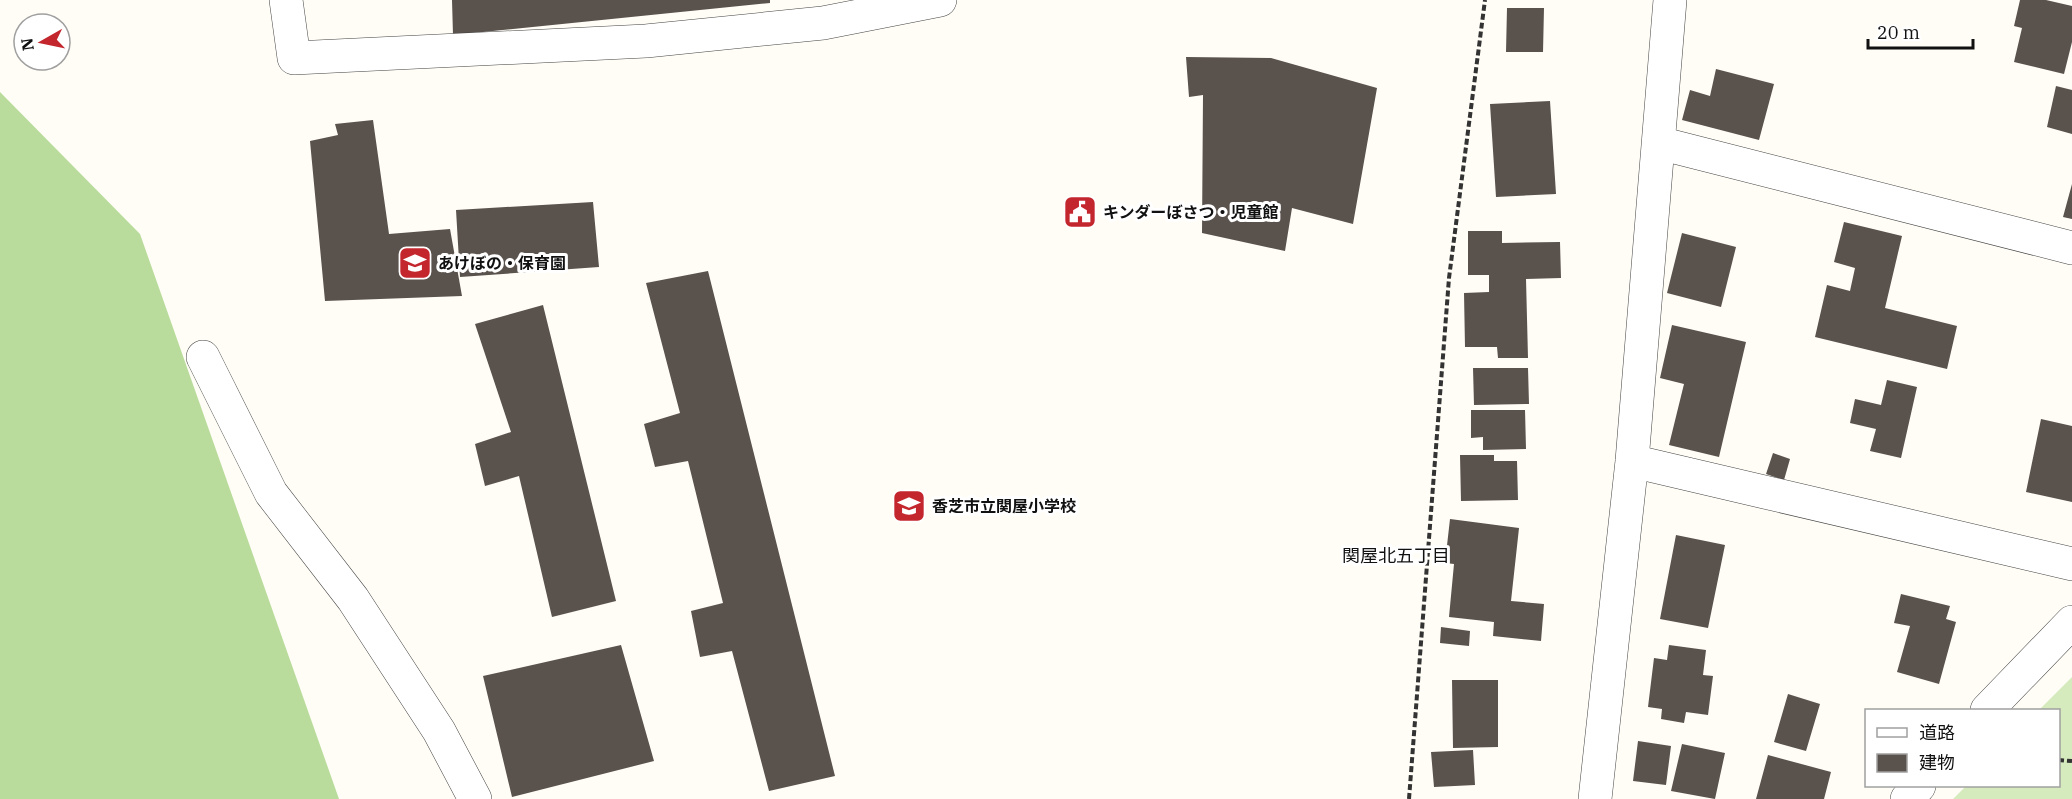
<svg xmlns="http://www.w3.org/2000/svg" width="2072" height="799" font-family="'IBM Plex Serif','Noto Sans JP',serif">
  <style>
    .green { fill: #d5ebbd }
    .forest { fill: #b9dc9c }
    .building { fill: #5a524d }
    .lines { fill: none; stroke-linecap: round; stroke-linejoin: round }
    .minor-casing { stroke: #444; stroke-width: 34 }
    .path { stroke: #333; stroke-width: 4; stroke-dasharray: 6 3; stroke-linecap: butt }
    .minor { stroke: #fff; stroke-width: 33 }
    .labels { text-anchor: middle; stroke-width: 6; stroke-linejoin: round; paint-order: stroke }
    .poi-label { font-size: 16px; font-weight: bold; fill: #111; stroke: #fff; text-anchor: start }
    .neighbourhood-label { font-size: 18px; fill: #111; stroke: #fff }
  </style>
  <rect width="100%" height="100%" fill="#fffdf5"/>
  <!-- green -->
  <path class="green" d="M2072 677V799H1953L1966 786H2058V710H2039Z"/>
  <!-- forest -->
  <path class="forest" d="M0 92 140 234 339 799H0Z"/>
  <!-- building -->
  <path class="building" d="M452 0H770V3L453 35Z
    M2020 0H2046L2072 6V42L2064 74 2014 62 2022 28 2014 26Z
    M1507 8H1544L1543 52H1506Z
    M1186 57 1271 58 1377 88 1353 224 1292 208 1285 251 1202 233 1203 95 1189 97Z
    M1716 69 1774 84 1759 140 1682 120 1690 90 1710 96Z
    M2056 86 2072 90V134L2047 127Z
    M1550 101 1556 194 1496 197 1490 104Z
    M373 120 389 234 450 229 462 296 325 301 310 141 338 135 335 124Z
    M2072 184V219L2063 217Z
    M593 202 599 267 460 277 456 210Z
    M1844 222 1902 236 1885 308 1957 326 1947 369 1815 337 1827 285 1850 291 1855 268 1834 262Z
    M1468 231H1502V243L1560 242 1561 278 1526 279 1528 358H1498L1497 347H1465L1464 293 1489 292V275H1468Z
    M1682 233 1736 247 1721 307 1667 293Z
    M708 271 835 776 769 791 732 651 700 657 691 611 723 603 688 461 655 467 644 424 680 413 646 283Z
    M543 305 616 601 552 617 519 476 485 486 475 444 511 432 475 324Z
    M1672 325 1746 342 1719 457 1669 445 1684 384 1660 378Z
    M1473 368H1528L1529 404 1474 405Z
    M1887 380 1917 387 1901 458 1870 451 1876 429 1850 423 1855 399 1881 405Z
    M1471 410H1525L1526 449 1483 450V437L1471 438Z
    M2041 419 2072 426V502L2026 492Z
    M1773 453 1790 459 1784 480 1766 474Z
    M1460 455H1494V461H1517L1518 500 1461 501Z
    M1450 519 1519 528 1511 601 1544 604 1541 641 1493 636 1494 622 1449 617 1454 564 1445 563Z
    M1676 535 1725 545 1708 628 1660 619Z
    M1901 594 1950 606 1946 619 1956 622 1939 684 1897 672 1910 626 1894 623Z
    M1441 627 1470 631 1469 646 1440 643Z
    M621 645 654 761 512 797 483 676Z
    M1669 645 1706 650 1703 675 1713 676 1708 715 1686 712 1684 723 1661 719 1662 709 1648 707 1654 658 1667 660Z
    M1452 680H1498V747L1453 748Z
    M1788 694 1820 704 1806 751 1774 742Z
    M1638 741 1671 746 1666 785 1633 781Z
    M1682 744 1725 753 1715 799 1671 791Z
    M1473 750 1475 785 1434 787 1431 752Z
    M1768 755 1831 772 1824 799H1756Z"/>
  <g class="lines">
    <defs>
      <path id="minor" d="M286 0 294 58 646 41 823 23 940 0
        M1659 143 2072 248
        M203 357 271 493 353 599 439 731 475 799
        M1632 461 2072 564
        M1987 710 2072 622
        M1595 799 1632 461 1670 0
        M1907 799 1919 786"/>
    </defs>
    <!-- minor casing -->
    <use href="#minor" class="minor-casing"/>
    <!-- path -->
    <path class="path" d="M2058 760 2072 761
      M1409 799 1449 278 1485 0"/>
    <!-- minor -->
    <use href="#minor" class="minor"/>
  </g>
  <!-- icons -->
  <defs>
    <symbol id="civic-square" viewBox="-11 -11 22 22"><rect x="-9" y="-9" width="18" height="18" rx="4" fill="#c4262e" stroke="#fff"/><path d="M-.6-6.5H3V-4.5H.6V-3L4-1V1h2V6H-6V1h2V-1L-.6-3ZM-1.2 2.5V6h2.4V2.5Z" fill="#fff"/></symbol>
    <symbol id="school-square" viewBox="-11 -11 22 22"><rect x="-9" y="-9" width="18" height="18" rx="4" fill="#c4262e" stroke="#fff"/><path d="M0-5L7-2L0 1L-7-2ZM-4 1L0 2.5L4 1V4Q0 6-4 4Z" fill="#fff"/></symbol>
  </defs>
  <g fill-rule="evenodd">
    <use href="#civic-square" x="1061" y="193" width="38" height="38"/>
    <use href="#school-square" x="396" y="244" width="38" height="38"/>
    <use href="#school-square" x="890" y="487" width="38" height="38"/>
  </g>
  <g class="labels">
    <!-- poi labels -->
    <g class="poi-label">
      <text x="1103" y="218">キンダーぼさつ・児童館</text>
      <text x="438" y="269">あけぼの・保育園</text>
      <text x="932" y="512">香芝市立関屋小学校</text>
    </g>
    <!-- neighbourhood labels -->
    <g class="neighbourhood-label">
      <text x="1396" y="562">関屋北五丁目</text>
    </g>
  </g>
  <!-- legend -->
  <rect x="1865" y="709" width="195" height="78" fill="#ffffff" stroke="#a0a0a0" stroke-width="1.5"/>
  <rect x="1877" y="728" width="30" height="9" fill="#ffffff" stroke="#a0a0a0" stroke-width="1.5"/>
  <text x="1919" y="739" font-size="18" fill="#111111">道路</text>
  <rect x="1877" y="754" width="30" height="18" fill="#5a524d" stroke="#a0a0a0" stroke-width="1.5"/>
  <text x="1919" y="769" font-size="18" fill="#111111">建物</text>
  <!-- north arrow -->
  <g transform="translate(42 42) rotate(261)"><circle r="28" fill="#ffffff" stroke="#a0a0a0" stroke-width="1.5"/>
  <path d="M0-4.5L10 22L0 15L-10 22Z" fill="#c4262e"/>
  <text y="-9" font-size="16" font-weight="bold" text-anchor="middle" fill="#111111">N</text>
  </g>
  <!-- scale -->
  <path d="M1868 39v9h105v-9" fill="none" stroke="#111111" stroke-width="3"/>
  <text x="1877" y="39" font-size="18" fill="#111111" stroke="#ffffff" stroke-width="4.5" paint-order="stroke">20 m</text>
</svg>
